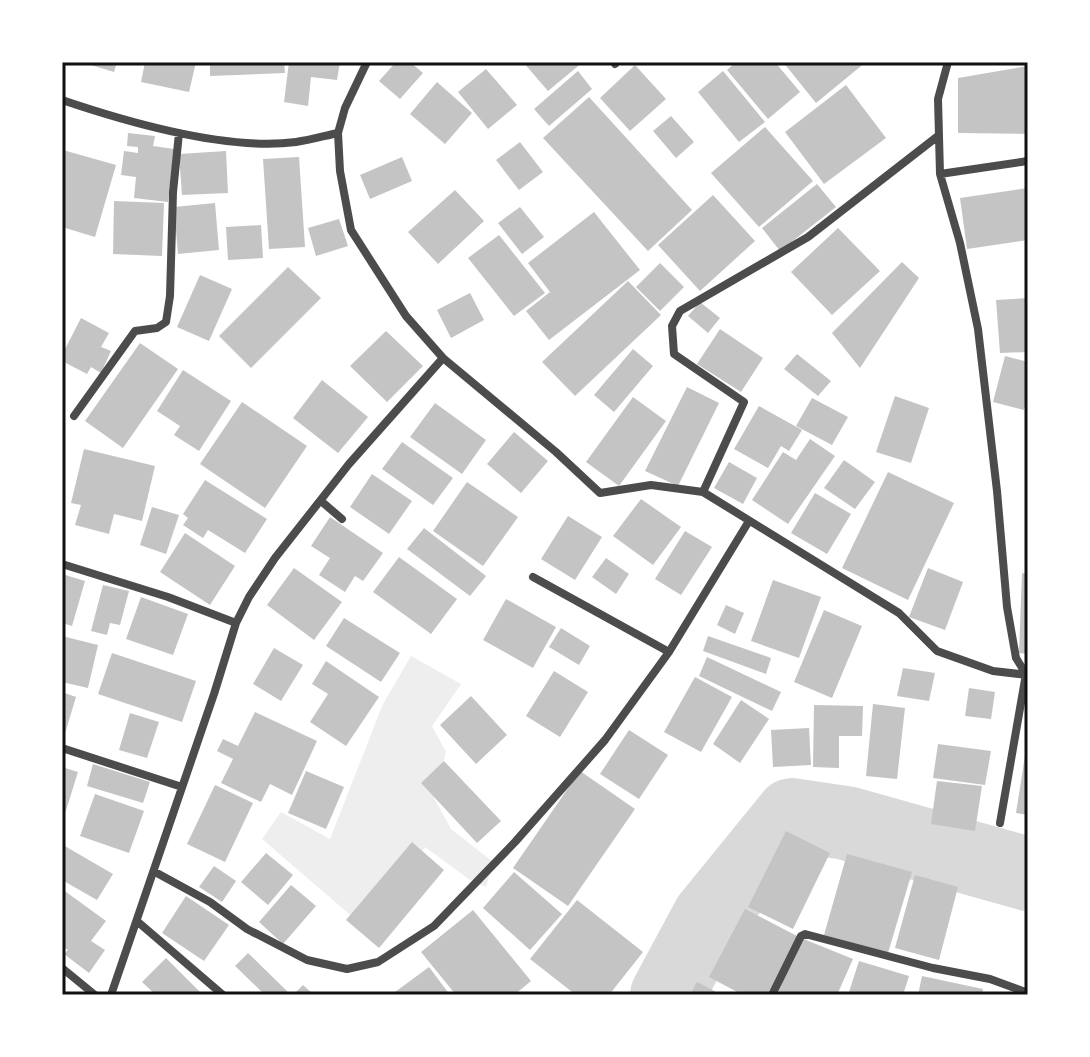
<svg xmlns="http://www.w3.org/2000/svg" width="1090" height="1057" font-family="Jost,sans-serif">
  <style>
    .green { fill: #eee }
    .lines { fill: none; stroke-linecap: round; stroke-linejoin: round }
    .river { stroke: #d9d9d9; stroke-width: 74 }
    .building { fill: #c4c4c4 }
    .minor { stroke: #4c4c4c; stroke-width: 8 }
    .neatline { fill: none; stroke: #111; stroke-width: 3 }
  </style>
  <rect width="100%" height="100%" fill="#fff"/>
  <!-- green -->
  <path class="green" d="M411 656 461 684 432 726 446 752 434 798 451 829 493 862 486 887 470 880 425 847 362 925 262 839 281 812 330 839 383 704Z"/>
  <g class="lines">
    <!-- river -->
    <path class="river" d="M667 995 709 917 792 815 846 823 1028 874"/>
  </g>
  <!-- building -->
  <path class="building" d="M81 62H117L114 72Z
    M145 62H196L189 92 141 82Z
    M210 62H284L285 73 210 76Z
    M289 62H340L337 80 311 77 308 106 284 102Z
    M396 62H410L423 73 400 99 379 81Z
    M523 62H583L548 91Z
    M736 62H775L800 92 768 119 727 70Z
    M783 62H866L816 103Z
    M635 65 666 99 630 131 600 98Z
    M1028 66V134L958 133V78Z
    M486 69 517 105 488 129 458 92Z
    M578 71 592 89 549 126 534 109Z
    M723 71 765 122 739 142 698 92Z
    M437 82 472 113 445 144 410 114Z
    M846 85 886 138 824 184 785 132Z
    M589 97 692 210 648 251 543 138Z
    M671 116 694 142 676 158 653 131Z
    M765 127 813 181 759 227 711 173Z
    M128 133 155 136 153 146 174 149 168 202 134 198 136 177 121 175 124 151 138 153V147L127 146Z
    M520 142 543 172 519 190 496 160Z
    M63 150 116 165 95 237 62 227Z
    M226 151 228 193 182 195 179 154Z
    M299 157 305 247 269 249 263 159Z
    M402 157 412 181 370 199 360 175Z
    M817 184 836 207 780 251 762 228Z
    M1028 188V240L967 249 960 198Z
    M455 190 484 221 438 264 408 232Z
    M713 195 755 241 700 291 658 245Z
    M114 201 164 203 162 256 113 254Z
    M215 203 219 250 178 254 174 207Z
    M520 207 544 237 522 254 498 223Z
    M594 212 640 270 549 340 526 311 550 292 528 263Z
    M339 219 348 246 316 256 308 228Z
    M261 225 263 258 228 260 226 227Z
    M838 228 880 271 832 315 791 272Z
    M499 235 545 293 514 316 468 258Z
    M902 262 919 278 860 368 832 333Z
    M660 263 684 287 660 311 636 287Z
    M288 267 321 298 251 368 219 336Z
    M200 275 232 289 209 341 177 327Z
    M628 281 661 315 575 396 542 362Z
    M470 293 484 320 451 338 437 310Z
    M1028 298V352L1000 353 996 300Z
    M700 302 720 318 708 333 688 316Z
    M81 318 109 333 101 347 111 351 101 373 91 367 87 374 62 361V355Z
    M720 329 763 358 741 392 697 364Z
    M386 331 423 366 387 402 350 366Z
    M140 343 178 369 123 448 85 421Z
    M633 349 653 366 614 412 594 395Z
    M797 354 831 381 818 396 784 369Z
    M1005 356 1028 362V394L1024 410 993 402Z
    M183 370 231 401 199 451 174 435 180 426 157 411Z
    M322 380 368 417 338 453 293 418Z
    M687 387 719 403 678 486 645 471Z
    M895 396 929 408 911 463 876 452Z
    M633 397 666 421 619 486 586 462Z
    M812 398 848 417 832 445 796 426Z
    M242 402 307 446 265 508 200 464Z
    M435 403 486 440 462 474 410 437Z
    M759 406 802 430 789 451 781 446 768 468 734 449Z
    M514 432 548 461 521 493 487 464Z
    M810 439 835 456 788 524 752 500 783 452 796 460Z
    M402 442 453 478 433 505 382 469Z
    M84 449 155 466 142 521 114 514 109 534 75 525 81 505 71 503Z
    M844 460 875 482 855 509 824 488Z
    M729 462 757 478 743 504 714 488Z
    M888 472 954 503 908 600 842 568Z
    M372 474 412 501 389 534 350 507Z
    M205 480 267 519 245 553 208 530 203 538 183 525 188 518 183 514Z
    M467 482 518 517 483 566 433 531Z
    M815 493 851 514 827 554 791 533Z
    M641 499 681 527 653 565 613 536Z
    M152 507 179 515 166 554 140 545Z
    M568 516 602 537 575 580 541 559Z
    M330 517 383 553 363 581 355 576 345 592 319 575 330 558 311 546Z
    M424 528 486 576 470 596 407 549Z
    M685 531 712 547 681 595 655 579Z
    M185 533 235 566 210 605 160 572Z
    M399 557 457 599 431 634 373 592Z
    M606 558 629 574 616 594 592 577Z
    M294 568 342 602 314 640 267 605Z
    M928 568 963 582 945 630 909 617Z
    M1022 573 1028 574V654L1019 653Z
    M62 574 85 581 72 626 62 623Z
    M773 580 821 597 799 658 751 641Z
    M103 585 129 591 120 625 110 623 107 635 91 631Z
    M141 597 188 614 173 655 126 639Z
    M506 599 556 627 533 668 483 640Z
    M726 605 744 613 735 634 717 625Z
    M824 610 862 626 832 698 794 682Z
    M344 618 400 653 381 682 326 646Z
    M561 628 590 646 579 665 549 647Z
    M62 636 98 645 88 688 62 682Z
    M708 636 771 658 766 674 703 651Z
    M274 648 303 665 281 701 253 684Z
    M112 653 196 681 182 722 98 694Z
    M707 657 781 692 772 711 699 676Z
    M326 661 379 697 346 746 310 722 328 694 312 684Z
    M903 668 935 673 929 701 897 696Z
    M554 671 588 692 560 737 526 716Z
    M695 677 732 697 701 752 664 732Z
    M969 688 995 692 991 719 965 716Z
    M62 692 76 697 63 740H62Z
    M471 696 507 735 476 764 440 725Z
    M741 700 769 719 740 763 713 744Z
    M873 704 905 708 897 779 866 776Z
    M814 705 863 706 862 736H839V768L813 767Z
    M255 712 317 741 292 795 270 784 261 802 221 783 233 759 217 751 223 739 238 746Z
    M130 713 159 722 147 758 119 750Z
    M809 728 811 765 773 767 771 730Z
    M629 730 668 755 639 799 600 774Z
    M938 744 991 751 985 785 933 778Z
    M1026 749 1028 750V815L1016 813Z
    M444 761 501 821 477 843 421 783Z
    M93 764 150 782 143 803 87 786Z
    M62 767 78 772 63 820H62Z
    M306 771 344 787 326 829 288 813Z
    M580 771 635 809 568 906 513 868Z
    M937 781 982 786 975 831 931 824Z
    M215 785 253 803 225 862 187 844Z
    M95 794 144 811 129 853 80 836Z
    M786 831 830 853 793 929 748 907Z
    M412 842 444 870 379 948 346 920Z
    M63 845 113 874 97 900 62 880Z
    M266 853 293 875 268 905 241 882Z
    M847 854 912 872 888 953 824 935Z
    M214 866 236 881 222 902 199 887Z
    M514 872 562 914 530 950 483 908Z
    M915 875 958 887 939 960 895 948Z
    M291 885 316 906 283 944 259 922Z
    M62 889 106 921 91 941 105 950 89 973 64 954 68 950 62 946Z
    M186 896 229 925 204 961 162 933Z
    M577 900 643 952 609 995H576L530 959Z
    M745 909 799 937 769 995H743L709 977Z
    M473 910 531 981 514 995H456L421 952Z
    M801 938 853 959 837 995H777Z
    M248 953 291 995H265L235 966Z
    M166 958 203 995H156L142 982Z
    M859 961 909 976 903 995H848Z
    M429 967 450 995H391Z
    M922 976 983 989 982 995H918Z
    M697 982 722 995H690Z
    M303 985 314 995H293Z"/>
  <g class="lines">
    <!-- minor -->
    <path class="minor" d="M614 62 615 64
      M948 62 938 99 940 174 960 243 978 329 997 491 1007 607 1016 658 1026 674
      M62 100C127 122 228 151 296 142 310 140 324 136 338 133
      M940 174 1028 161
      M443 358 556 452 600 493 651 485 703 492 899 613 937 651 993 671 1028 675
      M74 416 135 331 157 328 166 322 170 296 173 192 179 133
      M703 492 744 402 674 354 672 326 680 311 808 237 938 136
      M321 501 342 519
      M62 564 168 597 236 623
      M533 577 669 652
      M62 748 182 787
      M1000 823 1026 674
      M155 872 210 902 247 929 307 960 347 969 378 962 434 926 515 842 605 740 669 652 749 521
      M138 922 223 995
      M62 968 95 995
      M111 995 214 694 236 623 249 597 275 558 349 464 443 358 406 316 351 230 340 171 338 133 345 108 367 62
      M772 995 801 936 805 934 933 968 990 979 1028 993"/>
  </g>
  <!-- border -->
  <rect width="1090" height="1057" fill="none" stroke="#ffffff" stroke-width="128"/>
  <rect x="64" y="64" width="962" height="929" class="neatline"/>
</svg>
